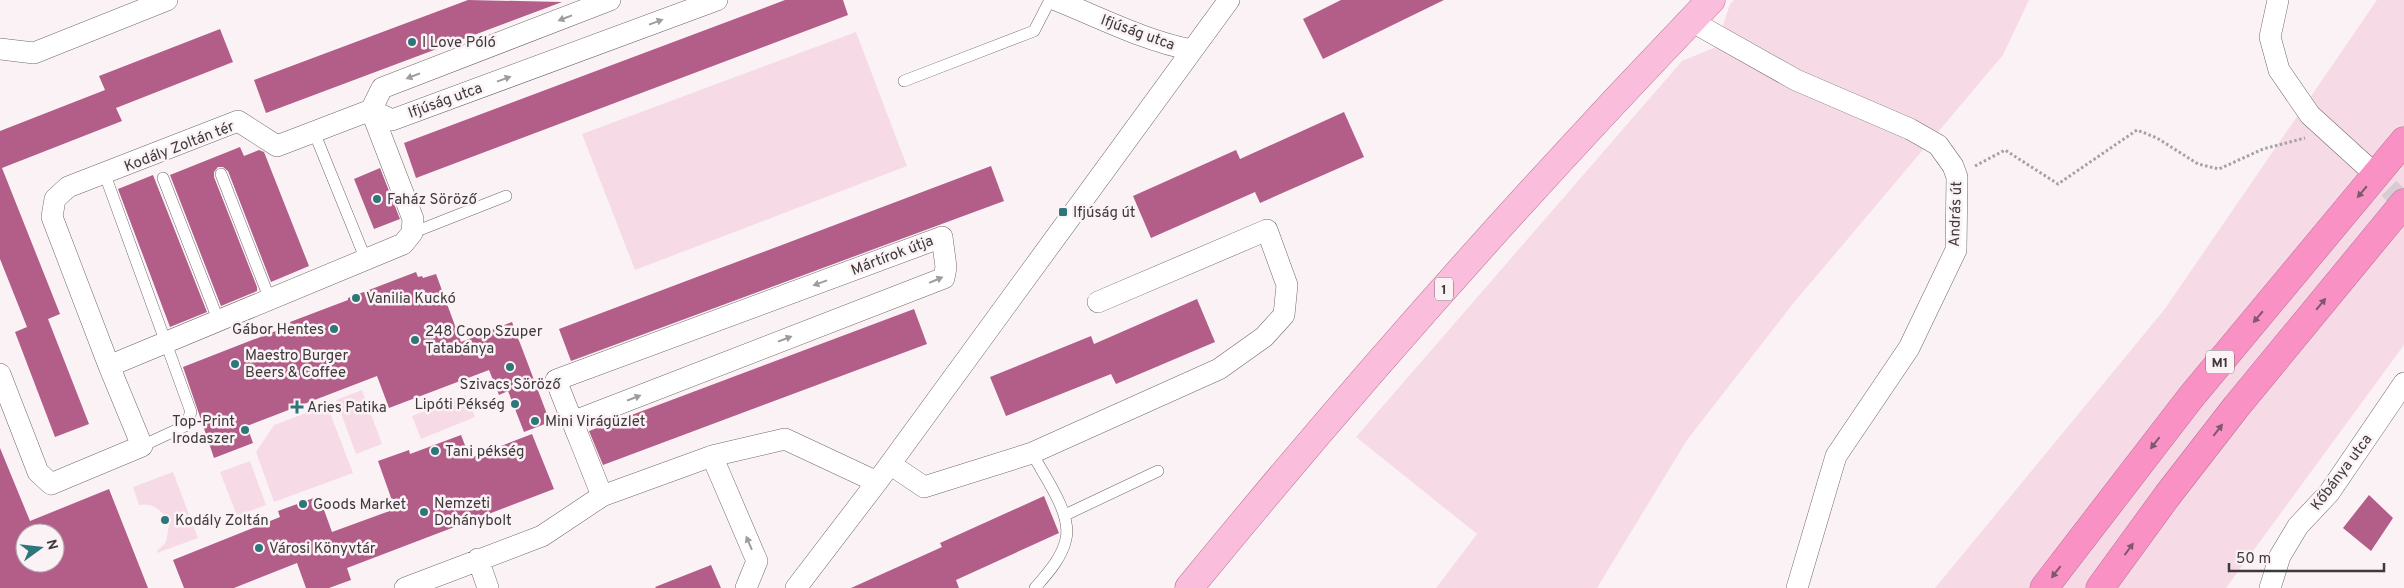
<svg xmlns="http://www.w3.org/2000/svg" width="2404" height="588" font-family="Overpass,sans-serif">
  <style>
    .green { fill: #f6dbe7 }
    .building { fill: #b25e89; fill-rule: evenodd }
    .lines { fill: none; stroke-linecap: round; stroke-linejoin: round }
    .street-tunnel { stroke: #d5cdd1; stroke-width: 21; stroke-dasharray: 21 11; stroke-linecap: butt }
    .lane-casing { stroke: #70686c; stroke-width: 12 }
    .street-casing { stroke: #70686c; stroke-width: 22 }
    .primary-casing { stroke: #b87395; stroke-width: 29 }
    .highway-casing { stroke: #b87395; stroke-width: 29 }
    .path { stroke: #a7a0a3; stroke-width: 3; stroke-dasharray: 2.5 2.5; stroke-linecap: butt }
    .lane { stroke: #fff; stroke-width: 11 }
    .street { stroke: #fff; stroke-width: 21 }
    .primary { stroke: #fbbddc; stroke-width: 28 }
    .highway { stroke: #f991c5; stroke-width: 28 }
    .oneway { fill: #9e9c9e }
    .oneway2 { fill: #7f586c }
    .poi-dot { fill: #2d767a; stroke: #fbf2f6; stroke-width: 2 }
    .labels { text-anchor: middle; stroke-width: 5; stroke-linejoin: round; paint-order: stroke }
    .shield { fill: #fbf2f6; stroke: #777174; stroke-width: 1 }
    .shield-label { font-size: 14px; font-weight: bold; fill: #3e3a3c }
    .street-label { font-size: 15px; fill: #3e3a3c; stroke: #fbf2f6 }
    .poi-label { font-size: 15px; fill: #3e3a3c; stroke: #fbf2f6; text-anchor: start }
  </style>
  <rect width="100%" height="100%" fill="#fbf2f6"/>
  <!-- green -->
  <path class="green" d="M1734 0H2029L2003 55 1792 305 1687 440 1597 588H1436L1477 534 1356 437 1682 61 1716 47 1730 4Z
    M2377 0H2404V345L2226 588H1935L2164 310Z
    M856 32 907 166 635 270 582 134Z
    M362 390 382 444 356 454 336 400Z
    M466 395 475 417 421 439 412 416Z
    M327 405 353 473 274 502 256 452 274 425Z
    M250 461 266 505 237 516 220 472Z
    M173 472 198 538 157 553V551L166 542 169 525C164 512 154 502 139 505L133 487Z"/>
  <!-- building -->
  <path class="building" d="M468 0 562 2 266 113 254 80Z
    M785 0H843L848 15 416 178 404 143Z
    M1341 0H1444L1323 59 1303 19Z
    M220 29 233 62 116 108 122 121 2 168 60 314 48 319 89 424 55 437 15 332 27 327 0 259V131L105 90 99 76Z
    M1344 112 1364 157 1260 203 1255 192 1151 238 1133 196 1236 150 1240 159Z
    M240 147 244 156 259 150 264 152 309 266 271 282 228 171 223 167H218L214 172V177L257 287V291L221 306 170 175Z
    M991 166 1004 201 571 361 559 329Z
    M380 168 400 219 374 229 354 179Z
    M153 175 207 312 170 327 118 189Z
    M416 272 418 277 422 276 423 278 436 274 461 342 512 322 550 422 524 432 508 391 499 395 489 370 389 408 377 376 247 426 253 443 214 458 183 367 291 325 290 322 348 300V298Z
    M1197 299 1215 342 1116 384 1111 374 1006 416 990 377 1091 336 1094 344Z
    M914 309 927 344 603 465 589 431Z
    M532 434 554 489 347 568 351 580 329 588H306L297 563 234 588H184L173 560 280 517 278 511 319 496 332 532 395 509 378 461 409 450 410 454 461 435 470 458Z
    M0 448 30 521 109 489 148 588H0ZM25 533H55V563H25Z
    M2369 495 2393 518 2371 551 2343 528Z
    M1044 496 1059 533 956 580 959 588H851L942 547 940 543Z
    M711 565 721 588H656L655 587Z"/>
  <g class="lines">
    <!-- street-tunnel -->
    <path class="street-tunnel" d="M2366 166 2404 203"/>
    <defs>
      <path id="lane" d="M904 81 1034 31 1050 0
        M314 132 366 260
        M221 174 270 300
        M105 175 191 412 185 426 142 446
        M163 178 219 322
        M412 233 506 196
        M1032 453C1044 476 1072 513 1066 539 1062 558 1047 574 1035 588
        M1065 515 1158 471"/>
      <path id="street" d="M610 0 382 88 371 110 392 120 717 0
        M1056 0C1101 18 1145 41 1192 50
        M2278 0 2270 37 2279 70 2310 115 2366 166
        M1691 21 1796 80 1910 129 1938 145 1953 166 1957 177 1956 250 1909 348 1836 456 1797 588
        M0 49 34 53 167 0
        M0 374 38 472 51 484 142 446 109 366 52 217 55 199 68 187 238 121 277 146 371 110 413 219 412 233 403 244 109 366
        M572 422 944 278 946 267 942 237 556 380C571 419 587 457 602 496
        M712 456 757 561 746 588
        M890 464 924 487 1032 453 1219 369 1264 337 1284 315 1287 285 1267 230 1098 302
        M478 559 488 588
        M405 588 542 536 602 496 712 456 785 439 877 482
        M796 588 877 482 1229 0
        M2270 588 2280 556 2298 526 2329 493 2404 383"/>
      <path id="primary" d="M1189 588C1355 385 1529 189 1711 0"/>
      <path id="highway" d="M2044 588 2191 397 2404 141
        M2100 588 2167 496 2236 407 2404 203"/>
    </defs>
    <!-- lane casing -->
    <use href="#lane" class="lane-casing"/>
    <!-- street casing -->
    <use href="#street" class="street-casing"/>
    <!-- primary casing -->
    <use href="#primary" class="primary-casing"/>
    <!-- highway casing -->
    <use href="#highway" class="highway-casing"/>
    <!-- path -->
    <path class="path" d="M1975 166 2005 150 2058 184 2137 130 2157 138 2198 164 2219 169 2263 149 2305 138"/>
    <!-- lane -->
    <use href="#lane" class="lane"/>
    <!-- street -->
    <use href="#street" class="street"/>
    <!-- primary -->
    <use href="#primary" class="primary"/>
    <!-- highway -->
    <use href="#highway" class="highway"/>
  </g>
  <!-- one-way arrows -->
  <defs><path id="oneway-solid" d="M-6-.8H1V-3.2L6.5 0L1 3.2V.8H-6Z" transform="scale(1.25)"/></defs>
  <g class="oneway">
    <use href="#oneway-solid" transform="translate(565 18) rotate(159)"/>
    <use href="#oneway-solid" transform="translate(656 22) rotate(-20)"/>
    <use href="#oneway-solid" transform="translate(413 76) rotate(159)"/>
    <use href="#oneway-solid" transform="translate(504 79) rotate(-20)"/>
    <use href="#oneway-solid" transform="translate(936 280) rotate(-23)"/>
    <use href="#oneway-solid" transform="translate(820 283) rotate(160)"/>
    <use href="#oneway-solid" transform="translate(785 339) rotate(-21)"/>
    <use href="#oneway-solid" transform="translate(634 398) rotate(-21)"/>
    <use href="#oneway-solid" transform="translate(749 543) rotate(-113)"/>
  </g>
  <g class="oneway2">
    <use href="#oneway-solid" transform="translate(2362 192) rotate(130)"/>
    <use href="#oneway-solid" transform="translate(2321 304) rotate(-50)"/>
    <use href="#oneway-solid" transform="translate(2258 317) rotate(130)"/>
    <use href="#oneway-solid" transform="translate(2218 430) rotate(-52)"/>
    <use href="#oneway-solid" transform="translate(2155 443) rotate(128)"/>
    <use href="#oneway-solid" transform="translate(2129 549) rotate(-54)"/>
    <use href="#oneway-solid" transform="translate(2056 572) rotate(128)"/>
  </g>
  <!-- markers -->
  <g class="poi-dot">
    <circle cx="412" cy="42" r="5"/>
    <circle cx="377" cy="199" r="5"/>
    <rect x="1058" y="207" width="10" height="10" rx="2.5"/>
    <circle cx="356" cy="298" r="5"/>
    <circle cx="334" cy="329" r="5"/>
    <circle cx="415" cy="340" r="5"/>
    <circle cx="235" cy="364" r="5"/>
    <circle cx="510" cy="367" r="5"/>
    <circle cx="515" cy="404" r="5"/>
    <path d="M294.5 399.5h5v5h5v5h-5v5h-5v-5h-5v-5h5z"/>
    <circle cx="535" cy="421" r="5"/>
    <circle cx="245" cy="430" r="5"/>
    <circle cx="435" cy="451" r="5"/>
    <circle cx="303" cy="504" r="5"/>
    <circle cx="424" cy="512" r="5"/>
    <circle cx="165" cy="520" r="5"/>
    <circle cx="259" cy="548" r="5"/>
  </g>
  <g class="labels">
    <!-- shield labels -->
    <g class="shield">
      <rect x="1435" y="277.5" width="18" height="23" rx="4"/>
      <rect x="2206" y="350.5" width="28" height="23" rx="4"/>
    </g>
    <g class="shield-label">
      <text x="1444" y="294">1</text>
      <text x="2220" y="367">M1</text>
    </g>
    <!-- street labels -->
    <g class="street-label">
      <text transform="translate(1138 32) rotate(20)" y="5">Ifjúság utca</text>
      <text transform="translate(445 100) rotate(-20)" y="5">Ifjúság utca</text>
      <text transform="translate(179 146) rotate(-21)" y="5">Kodály Zoltán tér</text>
      <text transform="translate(1955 214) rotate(-88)" y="5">András út</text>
      <text transform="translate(892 255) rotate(-21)" y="5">Mártírok útja</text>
      <text transform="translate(2341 472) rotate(-53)" y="5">Kőbánya utca</text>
    </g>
    <!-- poi labels -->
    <g class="poi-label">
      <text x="422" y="47">I Love Póló</text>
      <text x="387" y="204">Faház Söröző</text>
      <text x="1073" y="217">Ifjúság út</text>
      <text x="366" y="303">Vanilia Kuckó</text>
      <text x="324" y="334" text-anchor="end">Gábor Hentes</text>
      <text x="425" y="336">248 Coop Szuper<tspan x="425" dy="17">Tatabánya</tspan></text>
      <text x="245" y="360">Maestro Burger<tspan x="245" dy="17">Beers &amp; Coffee</tspan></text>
      <text x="510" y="389" text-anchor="middle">Szivacs Söröző</text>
      <text x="505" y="409" text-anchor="end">Lipóti Pékség</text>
      <text x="307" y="412">Aries Patika</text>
      <text x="235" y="426" text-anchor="end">Top-Print<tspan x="235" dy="17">Irodaszer</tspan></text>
      <text x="545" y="426">Mini Virágüzlet</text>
      <text x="445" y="456">Tani pékség</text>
      <text x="434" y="508">Nemzeti<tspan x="434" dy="17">Dohánybolt</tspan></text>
      <text x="313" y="509">Goods Market</text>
      <text x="175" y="525">Kodály Zoltán</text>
      <text x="269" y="553">Városi Könyvtár</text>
    </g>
  </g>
  <!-- north arrow -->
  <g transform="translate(40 548) rotate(75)"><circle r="24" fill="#fbf2f6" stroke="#afa8ac"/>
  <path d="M0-4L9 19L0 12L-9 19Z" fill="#2d767a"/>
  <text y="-8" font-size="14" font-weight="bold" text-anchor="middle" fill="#3e3a3c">N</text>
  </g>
  <!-- scale -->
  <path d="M2229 563v8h155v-8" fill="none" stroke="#3e3a3c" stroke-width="2.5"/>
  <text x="2236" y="563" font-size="15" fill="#3e3a3c" stroke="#fbf2f6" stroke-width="4" paint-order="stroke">50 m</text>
</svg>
